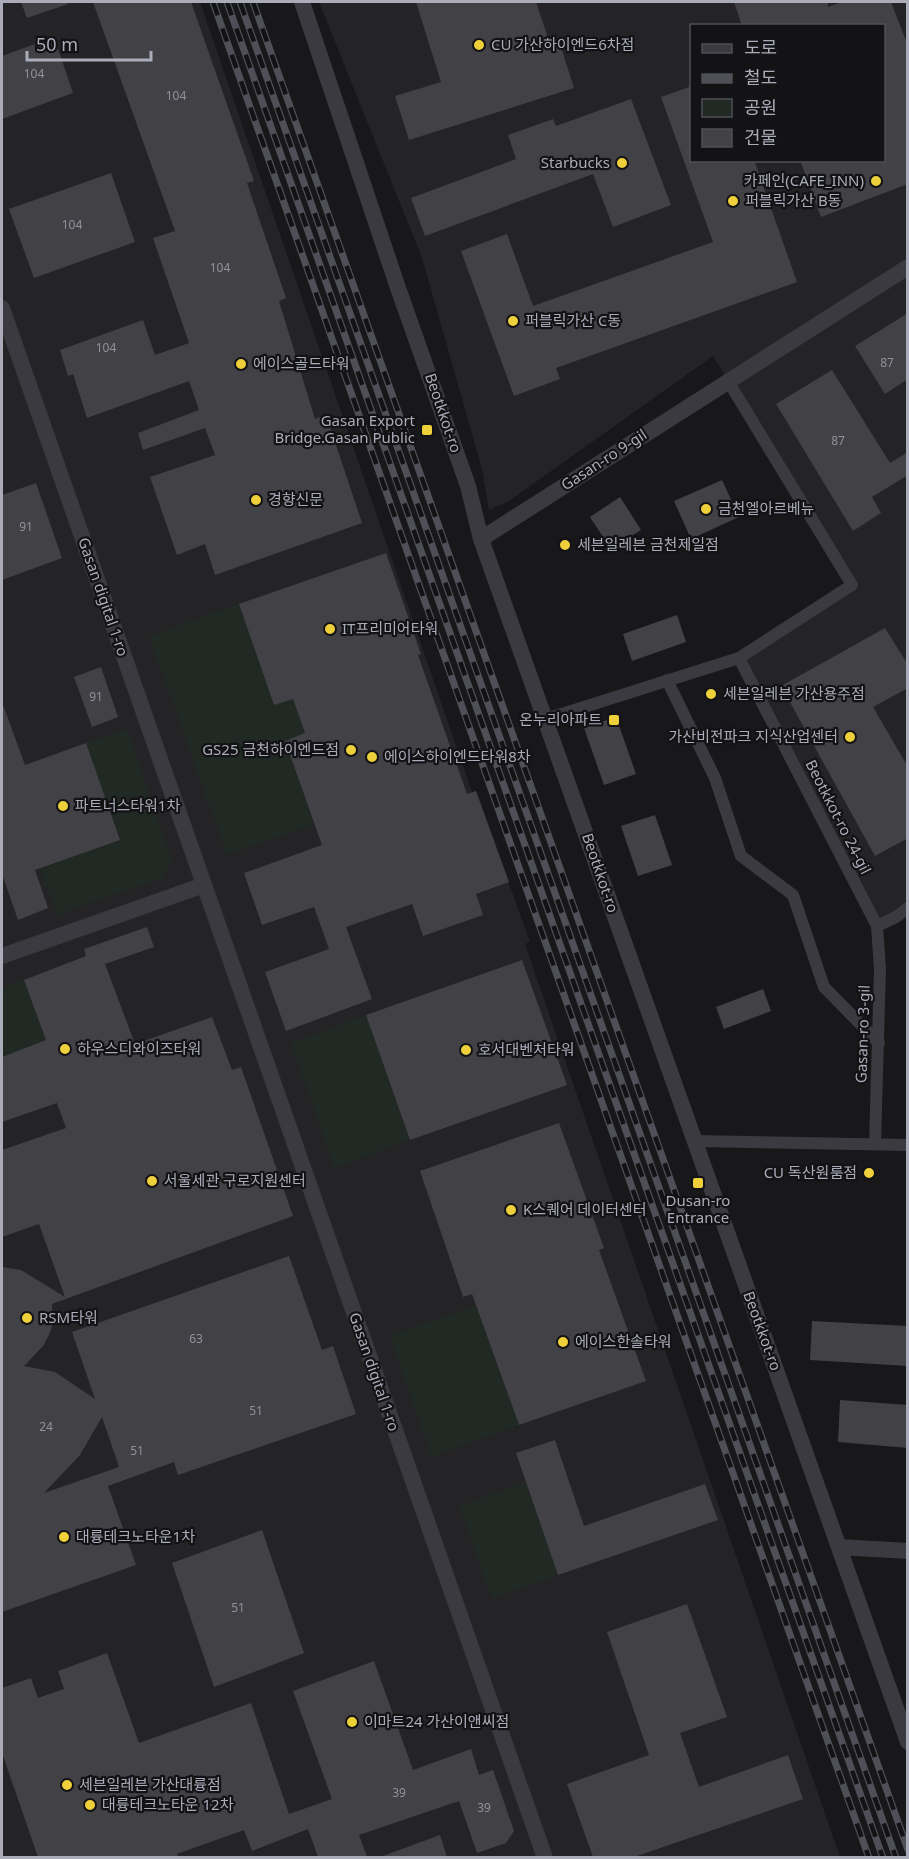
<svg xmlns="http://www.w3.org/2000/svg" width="909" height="1859" font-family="'Noto Sans','Noto Sans KR',sans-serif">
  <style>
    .built { fill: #242326; fill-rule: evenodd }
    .green { fill: #212924 }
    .building { fill: #424146; fill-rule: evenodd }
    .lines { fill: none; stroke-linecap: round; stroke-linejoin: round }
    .minor { stroke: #3a3a40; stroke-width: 12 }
    .tertiary { stroke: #3a3a40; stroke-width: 16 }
    .rail-casing { stroke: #4f5057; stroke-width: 7 }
    .rail { stroke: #131214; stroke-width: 4.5; stroke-dasharray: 14; stroke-linecap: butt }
    .poi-dot { fill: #eed13a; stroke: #131214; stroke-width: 2 }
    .labels { text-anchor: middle; stroke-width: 4.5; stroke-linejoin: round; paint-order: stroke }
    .number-label { font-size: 12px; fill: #90919c }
    .poi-label { font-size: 15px; fill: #aaacb9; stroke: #131214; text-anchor: start }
    .street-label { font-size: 15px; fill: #aaacb9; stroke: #131214 }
  </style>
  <rect width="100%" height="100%" fill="#181719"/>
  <!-- built -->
  <path class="built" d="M2 2H200L472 792 476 791 530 942 525 944 840 1857 2 1858Z
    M319 2H907L908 901 877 926 739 658 852 585 713 356 509 501 489 510 482 469 422 258ZM692 26H884V160H692Z"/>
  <!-- green -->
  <path class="green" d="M239 604 274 705 293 699 305 733 285 741 314 824 227 855 149 636Z
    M127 729 172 859 163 878 57 915 40 868 86 743Z
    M24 980 46 1040 2 1057V988Z
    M366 1015 410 1140 334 1168 291 1043Z
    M476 1305 519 1425 432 1457 390 1336Z
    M526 1482 558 1575 492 1599 459 1506Z"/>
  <!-- building -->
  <path class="building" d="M21 2H68V4L27 18Z
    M93 2H191L254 181 247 183 286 298 279 301 315 419 326 415 362 523 215 575 205 544 177 555 150 477 215 455 205 428 143 450 138 433 199 410 189 381 87 418 73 374 68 376 60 350 143 320 155 355 189 343 153 238 175 231Z
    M416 2H536L551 47 560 44 574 88 409 140 395 96 441 82Z
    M734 2H828V7L842 2H891L908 46V184L821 217 800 160H884V26H742Z
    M54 37 73 93 2 119V56Z
    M692 86V160H754L797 282 556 368 560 379 514 396 461 251 507 234 533 306 713 242 661 97Z
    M631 99 671 205 613 227 593 174 425 236 411 198 516 159 508 135 553 119 556 126Z
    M111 173 135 242 34 278 9 209Z
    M908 313V379L885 394 855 346Z
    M832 370 890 463 908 452V475L872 497 881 513 853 531 776 404Z
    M722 480 739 517 691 539 674 501Z
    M36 483 62 558 2 580V495Z
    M620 497 641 530 611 549 590 517Z
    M386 553 421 654 418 655 467 794 476 791 509 882 476 894 483 915 423 936 412 904 346 927 372 999 286 1031 265 972 329 949 314 907 262 925 244 873 322 845 285 741 305 733 293 699 274 705 239 604Z
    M677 615 686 642 632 661 623 634Z
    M885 628 908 665V688L873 707 908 767V838L875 856 781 686Z
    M101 667 118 717 92 727 74 677Z
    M2 705H3L25 765 86 743 120 840 35 870 48 908 18 920 2 874Z
    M616 717 636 774 604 785 584 728Z
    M655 815 672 865 638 876 621 826Z
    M147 927 154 947 105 964 135 1044 212 1017 232 1070 241 1067 293 1216 52 1304 53 1324 49 1335 43 1346 24 1366 55 1372 95 1399 72 1332 289 1256 322 1350 333 1346 356 1414 178 1475 174 1462 108 1486 136 1565 2 1612V1267L21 1270 65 1297 39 1224 2 1237V1150L66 1128 57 1103 2 1122V1057L46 1040 24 980 86 956 84 949ZM102 1417 119 1467 44 1493 80 1455Z
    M522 960 567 1085 410 1140 366 1015Z
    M763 989 771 1011 724 1029 716 1007Z
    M559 1123 604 1248 599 1250 646 1381 519 1425 472 1294 463 1297 420 1171Z
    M812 1321 908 1326V1366L810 1360Z
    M840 1400 908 1405V1448L838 1442Z
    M555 1440 584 1526 705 1484 718 1520 558 1575 516 1453Z
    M262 1530 304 1653 214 1687 172 1563Z
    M687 1604 727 1717 680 1733 699 1787 788 1755 803 1799 634 1857H593L567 1784 649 1755 607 1632Z
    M107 1653 139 1743 251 1703 289 1814 332 1799 293 1691 374 1661 413 1770 471 1749 479 1775 493 1770 514 1831 506 1843 477 1853 459 1801 359 1835 367 1857H318L308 1829 252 1851 244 1830 177 1854 179 1857H38L2 1753V1688L31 1678 38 1698 64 1689 58 1671Z
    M440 1835 447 1857H383V1856Z"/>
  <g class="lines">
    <!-- minor -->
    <path class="minor" d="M739 658 877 926 880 969 875 1144
      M667 680 715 778 741 856 793 895 824 987 879 1043
      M546 719 739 658 852 585 728 381
      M877 926 896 917 908 908
      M695 1141 908 1145"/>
    <!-- tertiary -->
    <path class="tertiary" d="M302 2 398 288 468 486 481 539 908 1742
      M2 308 545 1858
      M481 539 908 267
      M2 956 204 885
      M839 1547 908 1551"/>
    <defs>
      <path id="rail" d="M213 2 869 1858
        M227 2 883 1858
        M240 2 896 1858
        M253 2 908 1850"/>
    </defs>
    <!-- rail casing -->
    <use href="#rail" class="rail-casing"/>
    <!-- rail -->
    <use href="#rail" class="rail"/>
  </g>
  <!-- markers -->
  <g class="poi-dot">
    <circle cx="479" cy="45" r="6"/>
    <circle cx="622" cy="163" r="6"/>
    <circle cx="876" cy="181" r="6"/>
    <circle cx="733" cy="201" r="6"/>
    <circle cx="513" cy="321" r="6"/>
    <circle cx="241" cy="364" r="6"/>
    <rect x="421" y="424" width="12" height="12" rx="3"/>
    <circle cx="256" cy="500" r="6"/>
    <circle cx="706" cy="509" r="6"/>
    <circle cx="565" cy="545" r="6"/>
    <circle cx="330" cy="629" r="6"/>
    <circle cx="711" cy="694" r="6"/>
    <rect x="608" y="714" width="12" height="12" rx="3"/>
    <circle cx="850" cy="737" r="6"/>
    <circle cx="351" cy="750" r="6"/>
    <circle cx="372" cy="757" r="6"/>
    <circle cx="63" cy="806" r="6"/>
    <circle cx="65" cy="1049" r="6"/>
    <circle cx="466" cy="1050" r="6"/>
    <circle cx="869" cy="1173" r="6"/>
    <circle cx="152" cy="1181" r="6"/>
    <rect x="692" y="1177" width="12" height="12" rx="3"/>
    <circle cx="511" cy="1210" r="6"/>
    <circle cx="27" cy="1318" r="6"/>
    <circle cx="563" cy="1342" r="6"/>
    <circle cx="64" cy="1537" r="6"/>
    <circle cx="352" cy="1722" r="6"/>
    <circle cx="67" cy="1785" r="6"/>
    <circle cx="90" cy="1805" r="6"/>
  </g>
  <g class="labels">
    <!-- number labels -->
    <g class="number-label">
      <text x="34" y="78">104</text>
      <text x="176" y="100">104</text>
      <text x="72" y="229">104</text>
      <text x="220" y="272">104</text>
      <text x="106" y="352">104</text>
      <text x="887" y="367">87</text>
      <text x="838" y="445">87</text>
      <text x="26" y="531">91</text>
      <text x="96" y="701">91</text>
      <text x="196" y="1343">63</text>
      <text x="256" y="1415">51</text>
      <text x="46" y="1431">24</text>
      <text x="137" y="1455">51</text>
      <text x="238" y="1612">51</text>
      <text x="399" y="1797">39</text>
      <text x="484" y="1812">39</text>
    </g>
    <!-- poi labels -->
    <g class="poi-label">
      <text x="491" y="50">CU 가산하이엔드6차점</text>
      <text x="610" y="168" text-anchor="end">Starbucks</text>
      <text x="864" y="186" text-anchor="end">카페인(CAFE_INN)</text>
      <text x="745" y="206">퍼블릭가산 B동</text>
      <text x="525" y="326">퍼블릭가산 C동</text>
      <text x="253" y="369">에이스골드타워</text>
      <text x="415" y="426" text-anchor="end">Gasan Export<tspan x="415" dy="17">Bridge.Gasan Public</tspan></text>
      <text x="268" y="505">경향신문</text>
      <text x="718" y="514">금천엘아르베뉴</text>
      <text x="577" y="550">세븐일레븐 금천제일점</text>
      <text x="342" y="634">IT프리미어타워</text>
      <text x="723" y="699">세븐일레븐 가산용주점</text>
      <text x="602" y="725" text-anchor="end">온누리아파트</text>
      <text x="838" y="742" text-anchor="end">가산비전파크 지식산업센터</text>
      <text x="339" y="755" text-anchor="end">GS25 금천하이엔드점</text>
      <text x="384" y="762">에이스하이엔드타워8차</text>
      <text x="75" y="811">파트너스타워1차</text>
      <text x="77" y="1054">하우스디와이즈타워</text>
      <text x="478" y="1055">호서대벤처타워</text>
      <text x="857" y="1178" text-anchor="end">CU 독산원룸점</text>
      <text x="164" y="1186">서울세관 구로지원센터</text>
      <text x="698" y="1206" text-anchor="middle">Dusan-ro<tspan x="698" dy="17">Entrance</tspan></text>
      <text x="523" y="1215">K스퀘어 데이터센터</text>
      <text x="39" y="1323">RSM타워</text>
      <text x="575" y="1347">에이스한솔타워</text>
      <text x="76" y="1542">대륭테크노타운1차</text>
      <text x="364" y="1727">이마트24 가산이앤씨점</text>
      <text x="79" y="1790">세븐일레븐 가산대륭점</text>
      <text x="102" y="1810">대륭테크노타운 12차</text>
    </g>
    <!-- street labels -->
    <g class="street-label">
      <text transform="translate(443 413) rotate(71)" y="5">Beotkkot-ro</text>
      <text transform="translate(604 460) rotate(-33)" y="5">Gasan-ro 9-gil</text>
      <text transform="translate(103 597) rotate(71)" y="5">Gasan digital 1-ro</text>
      <text transform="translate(838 817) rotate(63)" y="5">Beotkkot-ro 24-gil</text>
      <text transform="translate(600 873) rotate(71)" y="5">Beotkkot-ro</text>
      <text transform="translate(863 1034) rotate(-88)" y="5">Gasan-ro 3-gil</text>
      <text transform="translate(762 1331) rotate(70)" y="5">Beotkkot-ro</text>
      <text transform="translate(374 1372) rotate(71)" y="5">Gasan digital 1-ro</text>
    </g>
  </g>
  <!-- border -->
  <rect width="909" height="1859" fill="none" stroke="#aaacb9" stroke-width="6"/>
  <!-- legend -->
  <rect x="690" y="24" width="195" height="138" fill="#131214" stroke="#4f5056" stroke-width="1.5"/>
  <rect x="702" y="44" width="30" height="9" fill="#3a3a40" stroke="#4f5056" stroke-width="1.5"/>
  <text x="744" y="54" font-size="18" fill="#aaacb9">도로</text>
  <rect x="702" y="74" width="30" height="9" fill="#4f5057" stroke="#4f5056" stroke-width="1.5"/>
  <text x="744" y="84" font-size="18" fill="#aaacb9">철도</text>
  <rect x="702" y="99" width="30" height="18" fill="#212924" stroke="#4f5056" stroke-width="1.5"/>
  <text x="744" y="114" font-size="18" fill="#aaacb9">공원</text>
  <rect x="702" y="129" width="30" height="18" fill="#424146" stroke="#4f5056" stroke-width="1.5"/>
  <text x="744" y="144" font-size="18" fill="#aaacb9">건물</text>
  <!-- scale -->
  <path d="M27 51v9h124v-9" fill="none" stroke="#aaacb9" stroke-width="3"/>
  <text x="36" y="51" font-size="18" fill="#aaacb9" stroke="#131214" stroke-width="4.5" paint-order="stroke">50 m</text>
</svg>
